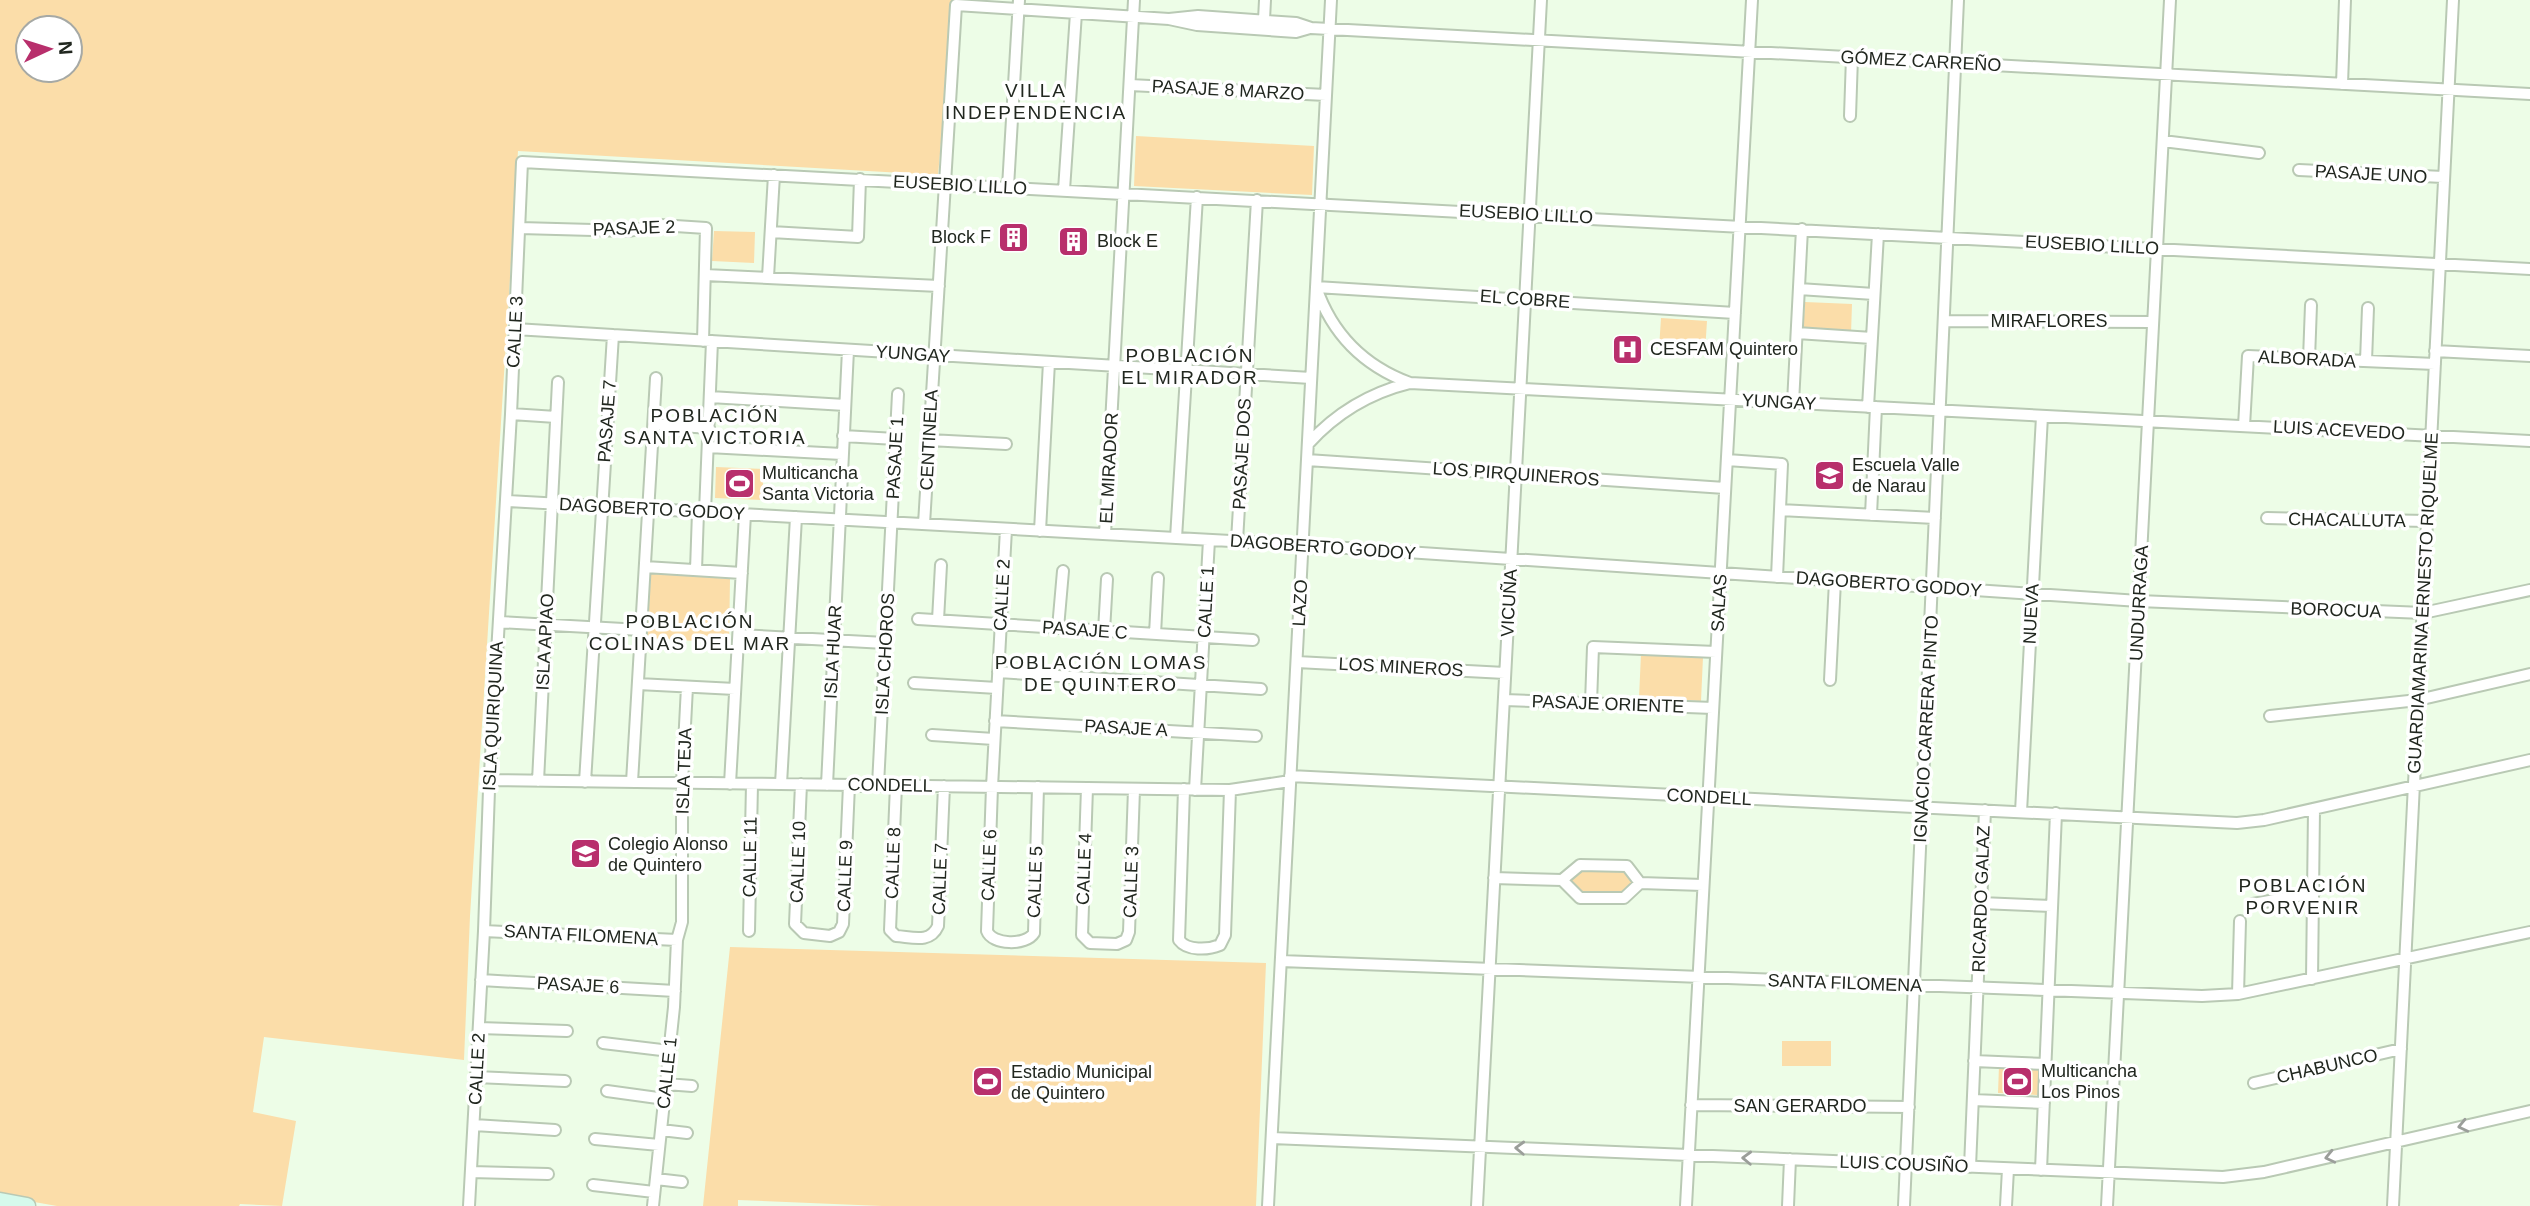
<svg xmlns="http://www.w3.org/2000/svg" width="2530" height="1206" font-family="Helvetica,sans-serif">
  <style>
    .green { fill: #fbdda9; fill-rule: evenodd }
    .lines { fill: none; stroke-linecap: round; stroke-linejoin: round }
    .minor-casing { stroke: #b9c9b4; stroke-width: 14 }
    .secondary-casing { stroke: #b9c9b4; stroke-width: 19 }
    .minor { stroke: #fff; stroke-width: 10 }
    .secondary { stroke: #d6faec; stroke-width: 16 }
    .oneway { stroke: #9b9e9a }
    .labels { text-anchor: middle; stroke-width: 7; stroke-linejoin: round; paint-order: stroke }
    .street-label { font-size: 18px; fill: #21271f; stroke: #fff }
    .poi-label { font-size: 18px; fill: #21271f; stroke: #fff; text-anchor: start }
    .neighbourhood-label { font-size: 19px; letter-spacing: 2px; fill: #21271f; stroke: #fff }
  </style>
  <rect width="100%" height="100%" fill="#edfde7"/>
  <!-- green -->
  <path class="green" d="M0 0H954L938 175 518 151 470 916 464 1060 264 1037 253 1112 296 1121 282 1206 240 1204 239 1206H57L0 1196ZM28 28H70V70H28Z
    M1136 136 1314 146 1312 195 1134 186Z
    M714 231 755 232 754 263 712 261Z
    M1805 302 1852 304 1851 334 1803 331Z
    M1661 318 1707 321 1705 352 1659 349Z
    M716 467 764 469 762 500 715 498Z
    M651 573 730 579 729 643 647 638Z
    M1641 654 1703 657 1701 701 1639 698Z
    M1583 868 1625 870 1635 884 1624 894H1580L1569 883Z
    M730 947 1266 963 1256 1206H882L738 1200V1206H703Z
    M1782 1041H1831V1066H1782Z
    M1999 1066 2039 1068 2038 1095 1998 1093Z"/>
  <g class="lines">
    <defs>
      <path id="minor" d="M1169 19 1198 16 1296 23 1311 28 2530 94
        M1264 20 1265 0
        M2342 84 2345 0
        M1130 85 1326 95
        M1850 116 1852 57
        M2163 141 2259 153
        M2299 170 2443 177
        M1008 187 1019 0
        M1064 190 1076 13
        M520 228 629 231 660 225 706 228 703 341
        M771 232 858 237 860 179
        M705 275 939 286
        M768 277 774 175
        M1799 289 1874 294
        M1735 313 1316 287C1332 334 1364 366 1410 383L2530 441
        M1944 321 2153 322
        M515 329 1311 378
        M1797 333 1872 338
        M2435 351 2530 356
        M2309 359 2311 305
        M2366 361 2368 308
        M710 397 845 405
        M1793 403 1802 229
        M1868 407 1878 234
        M511 414 556 417
        M654 424 709 428
        M2244 426 2248 356 2435 364
        M843 436 896 439
        M929 440 1006 444
        M1308 444C1336 413 1369 393 1410 383
        M708 447 842 454
        M1307 460 1725 488
        M1727 460 1782 464 1777 577
        M506 501 1302 545 2139 601 2423 613 2530 590
        M1780 510 1935 518
        M705 512 712 341
        M1871 515 1876 407
        M2267 518 2427 521
        M924 524 956 5 1169 19 1197 25 1296 32 1310 28
        M1006 529 992 787 987 931C992 945 1026 946 1034 933L1038 787
        M1040 531 1049 362
        M1105 534 1134 0
        M1176 538 1197 197
        M1237 541 1257 200
        M645 567 742 573
        M696 570 698 512
        M918 619 1253 640
        M938 620 941 565
        M499 622 641 630
        M1058 628 1063 571
        M1104 631 1107 579
        M1155 634 1158 578
        M739 635 885 643
        M1297 662 1505 673
        M998 672 1261 689
        M1830 680 1835 581
        M914 683 997 688
        M638 684 735 689
        M1504 700 1713 708
        M1591 703 1593 647 1716 652
        M2270 716 2418 700 2530 674
        M995 721 1256 736
        M932 735 994 739
        M1290 776 2237 823 2264 820 2530 760
        M489 780 1230 790 1290 781
        M538 781 558 382
        M585 782 613 335
        M632 782 656 378
        M730 784 745 514
        M781 784 796 517
        M801 784 795 924 804 933 830 936 839 932 843 924 849 785
        M827 785 848 350
        M878 785 898 394
        M896 785 890 930 896 936C912 937 930 944 938 926L944 786
        M1087 788 1082 935 1090 943 1117 944 1126 940 1129 932 1134 789
        M1184 789 1179 940C1187 951 1208 950 1220 945L1225 935 1230 790
        M1195 790 1209 540
        M2021 812 2042 416
        M1494 878 1562 880 1580 865 1627 866 1640 883
        M1562 880 1580 898H1624L1640 883 1703 885
        M1981 903 2052 906
        M2253 904 2314 893
        M484 931 677 940
        M749 931 752 784
        M1281 961 2202 996 2238 994 2530 932
        M2312 979 2314 809
        M481 980 675 991
        M2238 994 2240 921
        M479 1028 567 1031
        M603 1043 670 1051
        M1974 1061 2046 1064
        M476 1077 565 1081
        M2254 1083 2401 1049
        M666 1084 692 1086
        M607 1091 665 1099
        M1973 1100 2044 1103
        M1691 1105 1909 1107
        M474 1125 555 1130
        M661 1130 687 1133
        M1272 1138 2223 1177 2264 1172 2530 1111
        M595 1139 659 1145
        M1970 1167 1985 810
        M2041 1170 2056 813
        M471 1172 548 1174
        M656 1179 682 1182
        M593 1185 654 1192
        M469 1206 484 931 489 790 511 414 522 162 2530 269
        M653 1206 674 1007 677 940 682 922V783L687 687
        M1268 1206 1331 0
        M1477 1206 1541 0
        M1686 1206 1752 0
        M1788 1206 1790 1159
        M1904 1206 1958 0
        M2006 1206 2008 1169
        M2107 1206 2170 0
        M2393 1206 2453 0"/>
      <path id="secondary" d="M0 1201 27 1206"/>
    </defs>
    <!-- minor casing -->
    <use href="#minor" class="minor-casing"/>
    <!-- secondary casing -->
    <use href="#secondary" class="secondary-casing"/>
    <!-- minor -->
    <use href="#minor" class="minor"/>
    <!-- secondary -->
    <use href="#secondary" class="secondary"/>
  </g>
  <!-- one-way arrows -->
  <defs><path id="oneway-chevron" d="M-2-3.5L2.5 0L-2 3.5" fill="none" stroke-width="1.6" stroke-linecap="round" stroke-linejoin="round" transform="scale(1.75)"/></defs>
  <g class="oneway">
    <use href="#oneway-chevron" transform="translate(2463 1126) rotate(167)"/>
    <use href="#oneway-chevron" transform="translate(1520 1148) rotate(-178)"/>
    <use href="#oneway-chevron" transform="translate(2330 1157) rotate(167)"/>
    <use href="#oneway-chevron" transform="translate(1747 1158) rotate(-178)"/>
  </g>
  <!-- icons -->
  <defs>
    <symbol id="building-square" viewBox="-11 -11 22 22"><rect x="-9" y="-9" width="18" height="18" rx="4" fill="#b82f6c" stroke="#fff"/><path d="M-4-6H4V6H1V3H-1V6H-4ZM-2.5-4.3h1.7v1.8h-1.7ZM.8-4.3h1.7v1.8H.8ZM-2.5-1h1.7V.8h-1.7ZM.8-1h1.7V.8H.8Z" fill="#fff"/></symbol>
    <symbol id="hospital-square" viewBox="-11 -11 22 22"><rect x="-9" y="-9" width="18" height="18" rx="4" fill="#b82f6c" stroke="#fff"/><path d="M-5-5h3v3.5h4V-5h3V5h-3V1.5h-4V5h-3Z" fill="#fff"/></symbol>
    <symbol id="school-square" viewBox="-11 -11 22 22"><rect x="-9" y="-9" width="18" height="18" rx="4" fill="#b82f6c" stroke="#fff"/><path d="M0-5L7-2L0 1L-7-2ZM-4 1L0 2.5L4 1V4Q0 6-4 4Z" fill="#fff"/></symbol>
    <symbol id="stadium-square" viewBox="-11 -11 22 22"><rect x="-9" y="-9" width="18" height="18" rx="4" fill="#b82f6c" stroke="#fff"/><path d="M0-5a6.5 5 0 1 0 0 10a6.5 5 0 1 0 0-10ZM-3.5-1.8h7v3.6h-7Z" fill="#fff"/></symbol>
  </defs>
  <g fill-rule="evenodd">
    <use href="#building-square" x="996" y="220" width="35" height="35"/>
    <use href="#building-square" x="1056" y="224" width="35" height="35"/>
    <use href="#hospital-square" x="1610" y="332" width="35" height="35"/>
    <use href="#school-square" x="1812" y="458" width="35" height="35"/>
    <use href="#stadium-square" x="722" y="466" width="35" height="35"/>
    <use href="#school-square" x="568" y="836" width="35" height="35"/>
    <use href="#stadium-square" x="2000" y="1064" width="35" height="35"/>
    <use href="#stadium-square" x="970" y="1064" width="35" height="35"/>
  </g>
  <g class="labels">
    <!-- street labels -->
    <g class="street-label">
      <text transform="translate(1921 61) rotate(3)" y="6">GÓMEZ CARREÑO</text>
      <text transform="translate(1228 90) rotate(3)" y="6">PASAJE 8 MARZO</text>
      <text transform="translate(2371 174) rotate(3)" y="6">PASAJE UNO</text>
      <text transform="translate(960 185) rotate(3)" y="6">EUSEBIO LILLO</text>
      <text transform="translate(1526 214) rotate(3)" y="6">EUSEBIO LILLO</text>
      <text transform="translate(634 228) rotate(-2)" y="6">PASAJE 2</text>
      <text transform="translate(2092 245) rotate(3)" y="6">EUSEBIO LILLO</text>
      <text transform="translate(1525 299) rotate(4)" y="6">EL COBRE</text>
      <text x="2049" y="327">MIRAFLORES</text>
      <text transform="translate(515 332) rotate(-87)" y="6">CALLE 3</text>
      <text transform="translate(913 354) rotate(4)" y="6">YUNGAY</text>
      <text transform="translate(2307 359) rotate(3)" y="6">ALBORADA</text>
      <text transform="translate(1779 402) rotate(3)" y="6">YUNGAY</text>
      <text transform="translate(607 421) rotate(-86)" y="6">PASAJE 7</text>
      <text transform="translate(2339 430) rotate(3)" y="6">LUIS ACEVEDO</text>
      <text transform="translate(929 440) rotate(-87)" y="6">CENTINELA</text>
      <text transform="translate(1242 454) rotate(-87)" y="6">PASAJE DOS</text>
      <text transform="translate(895 458) rotate(-87)" y="6">PASAJE 1</text>
      <text transform="translate(1109 468) rotate(-87)" y="6">EL MIRADOR</text>
      <text transform="translate(1516 474) rotate(4)" y="6">LOS PIRQUINEROS</text>
      <text transform="translate(652 509) rotate(3)" y="6">DAGOBERTO GODOY</text>
      <text transform="translate(2347 520) rotate(1)" y="6">CHACALLUTA</text>
      <text transform="translate(1323 547) rotate(4)" y="6">DAGOBERTO GODOY</text>
      <text transform="translate(1889 584) rotate(4)" y="6">DAGOBERTO GODOY</text>
      <text transform="translate(1002 595) rotate(-87)" y="6">CALLE 2</text>
      <text transform="translate(1206 602) rotate(-87)" y="6">CALLE 1</text>
      <text transform="translate(1300 603) rotate(-87)" y="6">LAZO</text>
      <text transform="translate(1509 603) rotate(-87)" y="6">VICUÑA</text>
      <text transform="translate(1719 603) rotate(-87)" y="6">SALAS</text>
      <text transform="translate(2139 603) rotate(-87)" y="6">UNDURRAGA</text>
      <text transform="translate(2423 603) rotate(-87)" y="6">GUARDIAMARINA ERNESTO RIQUELME</text>
      <text transform="translate(2336 610) rotate(2)" y="6">BOROCUA</text>
      <text transform="translate(2031 614) rotate(-87)" y="6">NUEVA</text>
      <text transform="translate(1085 630) rotate(4)" y="6">PASAJE C</text>
      <text transform="translate(545 642) rotate(-87)" y="6">ISLA APIAO</text>
      <text transform="translate(833 652) rotate(-87)" y="6">ISLA HUAR</text>
      <text transform="translate(885 654) rotate(-87)" y="6">ISLA CHOROS</text>
      <text transform="translate(1401 667) rotate(3)" y="6">LOS MINEROS</text>
      <text transform="translate(1608 704) rotate(2)" y="6">PASAJE ORIENTE</text>
      <text transform="translate(493 716) rotate(-87)" y="6">ISLA QUIRIQUINA</text>
      <text transform="translate(1126 728) rotate(3)" y="6">PASAJE A</text>
      <text transform="translate(1926 729) rotate(-87)" y="6">IGNACIO CARRERA PINTO</text>
      <text transform="translate(684 771) rotate(-88)" y="6">ISLA TEJA</text>
      <text transform="translate(890 785) rotate(1)" y="6">CONDELL</text>
      <text transform="translate(1709 797) rotate(3)" y="6">CONDELL</text>
      <text transform="translate(750 857) rotate(-89)" y="6">CALLE 11</text>
      <text transform="translate(798 862) rotate(-88)" y="6">CALLE 10</text>
      <text transform="translate(893 863) rotate(-88)" y="6">CALLE 8</text>
      <text transform="translate(989 865) rotate(-88)" y="6">CALLE 6</text>
      <text transform="translate(1084 869) rotate(-88)" y="6">CALLE 4</text>
      <text transform="translate(845 876) rotate(-88)" y="6">CALLE 9</text>
      <text transform="translate(940 879) rotate(-88)" y="6">CALLE 7</text>
      <text transform="translate(1035 882) rotate(-88)" y="6">CALLE 5</text>
      <text transform="translate(1131 882) rotate(-88)" y="6">CALLE 3</text>
      <text transform="translate(1981 899) rotate(-88)" y="6">RICARDO GALAZ</text>
      <text transform="translate(581 935) rotate(3)" y="6">SANTA FILOMENA</text>
      <text transform="translate(1845 983) rotate(2)" y="6">SANTA FILOMENA</text>
      <text transform="translate(578 985) rotate(3)" y="6">PASAJE 6</text>
      <text transform="translate(2327 1066) rotate(-13)" y="6">CHABUNCO</text>
      <text transform="translate(477 1069) rotate(-87)" y="6">CALLE 2</text>
      <text transform="translate(667 1073) rotate(-84)" y="6">CALLE 1</text>
      <text x="1800" y="1112">SAN GERARDO</text>
      <text transform="translate(1904 1164) rotate(2)" y="6">LUIS COUSIÑO</text>
    </g>
    <!-- poi labels -->
    <g class="poi-label">
      <text x="991" y="243" text-anchor="end">Block F</text>
      <text x="1097" y="247">Block E</text>
      <text x="1650" y="355">CESFAM Quintero</text>
      <text x="1852" y="471">Escuela Valle<tspan x="1852" dy="21">de Narau</tspan></text>
      <text x="762" y="479">Multicancha<tspan x="762" dy="21">Santa Victoria</tspan></text>
      <text x="608" y="850">Colegio Alonso<tspan x="608" dy="21">de Quintero</tspan></text>
      <text x="2041" y="1077">Multicancha<tspan x="2041" dy="21">Los Pinos</tspan></text>
      <text x="1011" y="1078">Estadio Municipal<tspan x="1011" dy="21">de Quintero</tspan></text>
    </g>
    <!-- neighbourhood labels -->
    <g class="neighbourhood-label">
      <text x="1036" y="97">VILLA<tspan x="1036" dy="22">INDEPENDENCIA</tspan></text>
      <text x="1190" y="362">POBLACIÓN<tspan x="1190" dy="22">EL MIRADOR</tspan></text>
      <text x="715" y="422">POBLACIÓN<tspan x="715" dy="22">SANTA VICTORIA</tspan></text>
      <text x="690" y="628">POBLACIÓN<tspan x="690" dy="22">COLINAS DEL MAR</tspan></text>
      <text x="1101" y="669">POBLACIÓN LOMAS<tspan x="1101" dy="22">DE QUINTERO</tspan></text>
      <text x="2303" y="892">POBLACIÓN<tspan x="2303" dy="22">PORVENIR</tspan></text>
    </g>
  </g>
  <!-- north arrow -->
  <g transform="translate(49 49) rotate(86)"><circle r="33" fill="#ffffff" stroke="#a6a9a5" stroke-width="2"/>
  <path d="M0-5L12 26L0 18L-12 26Z" fill="#b82f6c"/>
  <text y="-10" font-size="19" font-weight="bold" text-anchor="middle" fill="#21271f">N</text>
  </g>
</svg>
